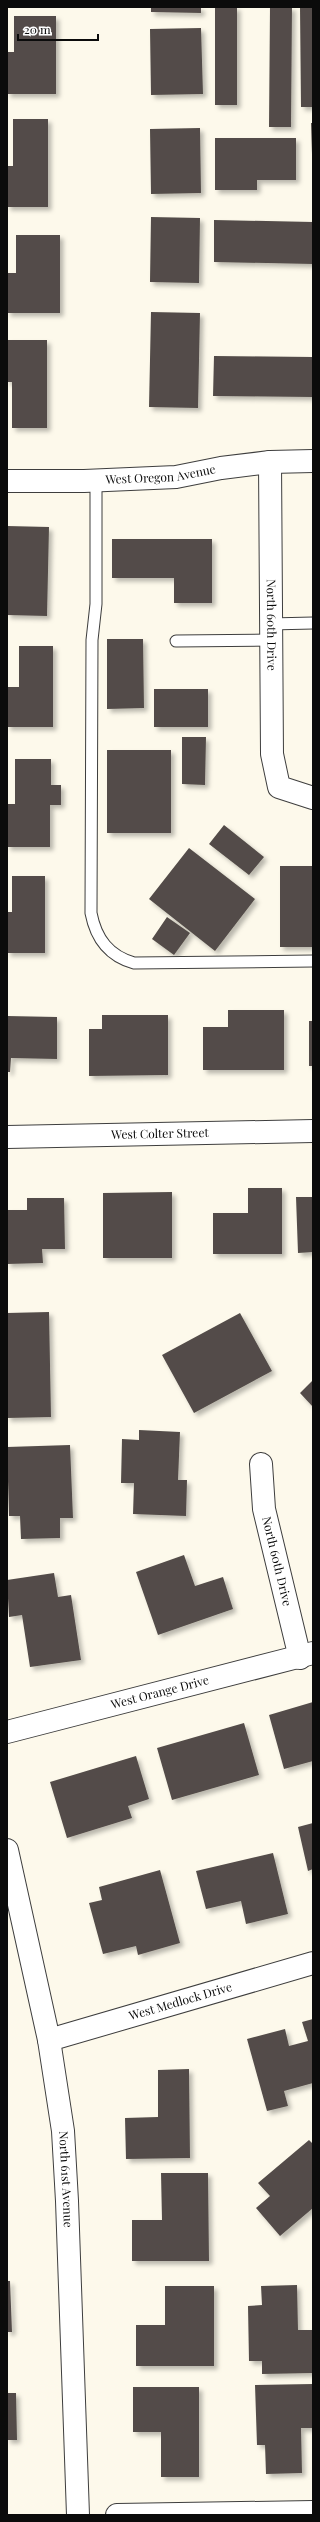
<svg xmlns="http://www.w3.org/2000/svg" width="320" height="2522" font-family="'Playfair Display',serif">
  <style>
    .building { fill: #534c48; filter: url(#shadow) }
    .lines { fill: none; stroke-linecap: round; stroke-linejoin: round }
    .lane-casing { stroke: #3e3e3e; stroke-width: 13 }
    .street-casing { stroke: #3e3e3e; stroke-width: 24 }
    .lane { stroke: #fff; stroke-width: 11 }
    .street { stroke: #fff; stroke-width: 22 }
    .labels { text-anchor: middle; stroke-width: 4; stroke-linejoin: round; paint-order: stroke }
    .street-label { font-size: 12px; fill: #0b0b0b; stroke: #fff }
  </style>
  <defs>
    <filter id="shadow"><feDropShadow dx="3.5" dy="3.5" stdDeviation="2" flood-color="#0004"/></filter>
  </defs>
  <rect width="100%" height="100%" fill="#fdf9eb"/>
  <!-- building -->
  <path class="building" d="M151 7H201V13L151 12Z
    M215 7H237V105H215Z
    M270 7H292L291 127H269Z
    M300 7H313V107H301Z
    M14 16H56V94H7V52H14Z
    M201 28 203 94 151 95 150 29Z
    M13 119H48V207H7V166H13Z
    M311 123H313V154H312Z
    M200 128 201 193 151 194 150 129Z
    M215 138H296V180H257V190H215Z
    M151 217 200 218 199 283 150 282Z
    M214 220 313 222V264L214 262Z
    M16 235H60V313H7V273H16Z
    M151 312 200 313 198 408 149 407Z
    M7 340H47V428H12V382H7Z
    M214 356 313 357V397L213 396Z
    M7 526 49 527 47 616 7 615Z
    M112 539H212V603H174V578H112Z
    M107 639H143L144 708 107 709Z
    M19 646H53V727H7V687H19Z
    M154 689H208V727H154Z
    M182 737H206L205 785 182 784Z
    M107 750H171V833H107Z
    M15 759H51V785H61V805H50V847H7V804H15Z
    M224 825 264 857 249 875 209 844Z
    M189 848 255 899 215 951 149 899Z
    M280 866H313V947H280Z
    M12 876H45V953H7V912H12Z
    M167 917 190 933 174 955 152 939Z
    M228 1010H284V1070H203V1027H228Z
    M102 1015H168V1075L89 1076V1029H102Z
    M7 1016 57 1017V1059L11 1058 10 1072H7Z
    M309 1021H313V1066H309Z
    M248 1188H282V1254H213V1213H248Z
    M172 1192V1258H103V1193Z
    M296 1197H313V1252L298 1253Z
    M27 1198H64L65 1249H42L43 1263 7 1264V1210H27Z
    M49 1312 51 1417 7 1418V1313Z
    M240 1313 272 1371 194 1413 162 1355Z
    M313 1380V1407L300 1393Z
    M139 1430 180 1432 178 1480H187L186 1516 133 1514 134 1483H121L122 1439 139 1440Z
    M70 1445 73 1518H60V1538L21 1539 20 1516H9L7 1447Z
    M184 1555 195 1586 223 1577 233 1609 158 1635 136 1572Z
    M54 1573 58 1597 71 1595 81 1660 30 1667 22 1615 9 1617 7 1580Z
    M313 1702V1761L284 1769 269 1715Z
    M244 1723 259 1775 172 1800 157 1748Z
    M136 1756 149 1799 128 1806 132 1818 67 1838 50 1782Z
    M313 1823V1869L308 1871 298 1827Z
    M273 1853 288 1914 246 1924 241 1901 206 1909 196 1871Z
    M160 1870 180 1943 138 1955 136 1946 103 1954 89 1903 102 1900 99 1887Z
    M313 2019V2083L284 2091 288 2106 267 2111 247 2039 285 2029 289 2046 308 2041 302 2022Z
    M189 2069 190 2158 126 2159 125 2118 158 2117V2070Z
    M309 2140 313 2144V2208L280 2236 256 2208 270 2196 258 2183Z
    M161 2173H208L209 2261H132V2220H162Z
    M7 2281H10L12 2332H7Z
    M297 2285 298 2330H313V2373L262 2374V2361H249L248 2306 262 2305 261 2286Z
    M165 2286H214V2366H136V2325H165Z
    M313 2384V2428H301L302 2473 266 2474 265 2445H257L255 2385Z
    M133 2387H199V2477H161V2432H133Z
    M7 2393H16L17 2440H7Z"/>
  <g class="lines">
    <defs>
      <path id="lane" d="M96 481V604L92 640 91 913C96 939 109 956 134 963L313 961
        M270 624 313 623
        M176 641 271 640"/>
      <g id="street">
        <path id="s1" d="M270 462 272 754 279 787 313 798"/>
        <path id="s2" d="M7 481H84L176 477 221 468 270 462 313 461"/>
        <path id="s3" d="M7 1137 313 1131"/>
        <path id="s4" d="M261 1464 264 1509 300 1658"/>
        <path id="s5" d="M7 1732 313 1653"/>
        <path id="s6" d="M7 1850 49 2040 63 2131 67 2201 78 2515"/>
        <path id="s7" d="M49 2040 313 1963"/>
        <path d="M117 2515 313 2512"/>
      </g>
    </defs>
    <!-- lane casing -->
    <use href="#lane" class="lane-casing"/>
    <!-- street casing -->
    <use href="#street" class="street-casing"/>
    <!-- lane -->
    <use href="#lane" class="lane"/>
    <!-- street -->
    <use href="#street" class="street"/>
  </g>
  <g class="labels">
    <!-- street labels -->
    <g class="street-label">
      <text dy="4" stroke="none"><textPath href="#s2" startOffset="154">West Oregon Avenue</textPath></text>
      <text dy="4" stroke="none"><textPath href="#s1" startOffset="163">North 60th Drive</textPath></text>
      <text dy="4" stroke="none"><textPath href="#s3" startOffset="153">West Colter Street</textPath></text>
      <text dy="4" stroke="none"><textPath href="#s4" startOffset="99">North 60th Drive</textPath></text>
      <text dy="4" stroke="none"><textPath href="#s5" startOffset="158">West Orange Drive</textPath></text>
      <text dy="4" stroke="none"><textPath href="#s7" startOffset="137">West Medlock Drive</textPath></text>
      <text dy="4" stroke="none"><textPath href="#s6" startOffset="335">North 61st Avenue</textPath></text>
    </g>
  </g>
  <!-- border -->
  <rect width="320" height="2522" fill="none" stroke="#0b0b0b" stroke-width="16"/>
  <!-- scale -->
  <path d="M18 34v6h80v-6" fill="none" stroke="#0b0b0b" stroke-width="2"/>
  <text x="24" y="34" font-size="12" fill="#0b0b0b" stroke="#ffffff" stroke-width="3" paint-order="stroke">20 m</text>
</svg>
